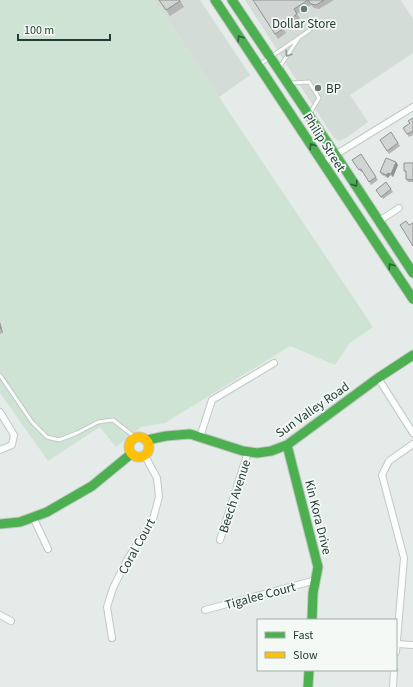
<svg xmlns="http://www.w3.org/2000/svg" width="413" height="687" font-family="'Source Sans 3',sans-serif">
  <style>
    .built { fill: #d3dcd7 }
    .green { fill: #cfe3d4 }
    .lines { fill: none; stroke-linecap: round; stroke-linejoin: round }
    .lane-casing { stroke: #c2c8c5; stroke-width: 5 }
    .street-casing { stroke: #c2c8c5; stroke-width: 8 }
    .fast-casing { stroke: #c1c8c5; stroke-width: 11 }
    .slow-casing { stroke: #c1c8c5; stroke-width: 11 }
    .lane { stroke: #fbfcfc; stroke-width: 3 }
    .street { stroke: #fbfcfc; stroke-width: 6 }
    .fast { stroke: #4caf50; stroke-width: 9 }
    .slow { stroke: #ffc107; stroke-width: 9 }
    .wall { fill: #b3b6b5 }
    .shaded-wall { fill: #929493 }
    .building { fill: #d0d4d2; stroke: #929493 }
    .oneway { stroke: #2f5f3c }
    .oneway2 { stroke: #8f9c98 }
    .poi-dot { fill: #677a73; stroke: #f4f9f6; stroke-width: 1.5 }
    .labels { text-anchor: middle; stroke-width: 3.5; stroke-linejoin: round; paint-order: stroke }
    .poi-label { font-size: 13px; fill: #233d34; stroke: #f4f9f6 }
    .street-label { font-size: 13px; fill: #233d34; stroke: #f4f9f6 }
  </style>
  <rect width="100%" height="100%" fill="#e5ebe8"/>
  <!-- built -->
  <path class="built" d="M154 0H200L250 75 219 97Z
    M245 0H401L413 19V53L350 95 368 122 346 138 339 141 334 138Z"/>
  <!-- green -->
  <path class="green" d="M0 0H154L373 327 350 343 335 365 290 346 165 423 141 427 116 447 100 427 48 461 0 393Z"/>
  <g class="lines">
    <defs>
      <path id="lane" d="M259 65 310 30
        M281 69V65L298 39
        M291 83 309 82 319 98 310 113
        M0 375 32 422 47 437 59 440 77 433 98 422 113 420 135 437"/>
      <path id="street" d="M322 163 413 107
        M379 221 399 208
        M378 378 413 433
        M0 412 14 435 12 445 0 450
        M200 437 212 400 274 363
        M33 517 48 549
        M220 540 248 452
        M205 610 316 580
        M0 615 11 621
        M112 638 107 607 113 588 127 560 153 519 159 497 157 478 145 456
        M397 644 413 645
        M396 652 404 558 382 475 389 461 413 444
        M393 687 394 670"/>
      <path id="fast" d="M215 0 413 299
        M232 0 335 154 413 273
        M147 440 166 436 190 434 243 451 257 453 271 451 287 445 378 378 413 355
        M287 445 318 567 313 593 312 620
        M0 524 20 522 47 512 92 486 131 454
        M308 687 309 670"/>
      <path id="slow" d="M129 447a10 10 0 1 1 20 0a10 10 0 1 1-20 0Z"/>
    </defs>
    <!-- lane casing -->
    <use href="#lane" class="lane-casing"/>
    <!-- street casing -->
    <use href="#street" class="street-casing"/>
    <!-- fast casing -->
    <use href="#fast" class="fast-casing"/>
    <!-- slow casing -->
    <use href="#slow" class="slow-casing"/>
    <!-- lane -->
    <use href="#lane" class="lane"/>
    <!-- street -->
    <use href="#street" class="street"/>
    <!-- fast -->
    <use href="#fast" class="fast"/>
    <!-- slow -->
    <use href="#slow" class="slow"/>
  </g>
  <!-- wall -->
  <path class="wall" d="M159 0H180L184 7 170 16Z
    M253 0H334L319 9 314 8 311 5 297 14 300 18 284 29 286 33 278 39Z
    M413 118V135L409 137 403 128 410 123Z
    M391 132 400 146 389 154 380 140Z
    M361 154 378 180 371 185 363 171 361 172 352 160Z
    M396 162 398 165 393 177 390 175 388 178 382 175 380 172Z
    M413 163V182H408L406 179V173L404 171Z
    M386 182 393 192 383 199 376 190Z
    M0 322 3 333 0 334Z"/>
  <!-- shaded-wall -->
  <path class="shaded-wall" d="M396 162 398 165 393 177 391 174Z
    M388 173 390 175 388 178 386 175Z
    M0 322 3 333 0 328Z"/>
  <!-- building -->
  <path class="building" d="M159 0H179L180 1 166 10Z
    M253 0H324L316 5 311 4 308 0 294 9 297 14 281 25 283 29 275 34Z
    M413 118V132V131L407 134 403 128 410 123 408 121Z
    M391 132 398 143 387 151 380 140Z
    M361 154 376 177 369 182 361 169 359 170 352 160Z
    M386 158 396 162 391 174 388 173 386 175 380 172Z
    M404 163H413V180L406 179V171H404Z
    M386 182 391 189 381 197 376 190Z
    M406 221 409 225 413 223V246L400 225Z"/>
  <!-- one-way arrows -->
  <defs><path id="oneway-chevron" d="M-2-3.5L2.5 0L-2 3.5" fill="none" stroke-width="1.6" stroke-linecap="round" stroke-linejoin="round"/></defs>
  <g class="oneway">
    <use href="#oneway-chevron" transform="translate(240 38) rotate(-123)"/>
    <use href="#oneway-chevron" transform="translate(312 146) rotate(-123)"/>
    <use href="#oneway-chevron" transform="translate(355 184) rotate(57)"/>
    <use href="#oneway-chevron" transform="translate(391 266) rotate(-124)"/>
  </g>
  <use class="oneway2" href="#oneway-chevron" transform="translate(288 54) rotate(123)"/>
  <!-- markers -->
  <g class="poi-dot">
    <circle cx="304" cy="9" r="4"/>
    <circle cx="318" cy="88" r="4"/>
  </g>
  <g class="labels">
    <!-- poi labels -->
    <g class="poi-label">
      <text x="304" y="28">Dollar Store</text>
      <text x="326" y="93" text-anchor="start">BP</text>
    </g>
    <!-- street labels -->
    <g class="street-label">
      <text transform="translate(325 142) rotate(57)" y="5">Philip Street</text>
      <text transform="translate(312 409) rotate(-35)" y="5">Sun Valley Road</text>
      <text transform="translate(234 496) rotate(-72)" y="5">Beech Avenue</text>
      <text transform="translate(319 517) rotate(76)" y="5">Kin Kora Drive</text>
      <text transform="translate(136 546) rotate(-61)" y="5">Coral Court</text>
      <text transform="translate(260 595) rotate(-15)" y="5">Tigalee Court</text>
    </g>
  </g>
  <!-- legend -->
  <rect x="257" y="619" width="140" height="52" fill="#f4f9f6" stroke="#a0aea8"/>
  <rect x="265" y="632" width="20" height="6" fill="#4caf50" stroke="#a0aea8"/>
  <text x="293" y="639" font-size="12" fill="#233d34">Fast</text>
  <rect x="265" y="652" width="20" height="6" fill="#ffc107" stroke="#a0aea8"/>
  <text x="293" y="659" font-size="12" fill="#233d34">Slow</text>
  <!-- scale -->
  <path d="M18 34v6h92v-6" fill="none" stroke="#233d34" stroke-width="2"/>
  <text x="24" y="34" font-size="12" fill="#233d34" stroke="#f4f9f6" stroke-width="3" paint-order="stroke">100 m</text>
</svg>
